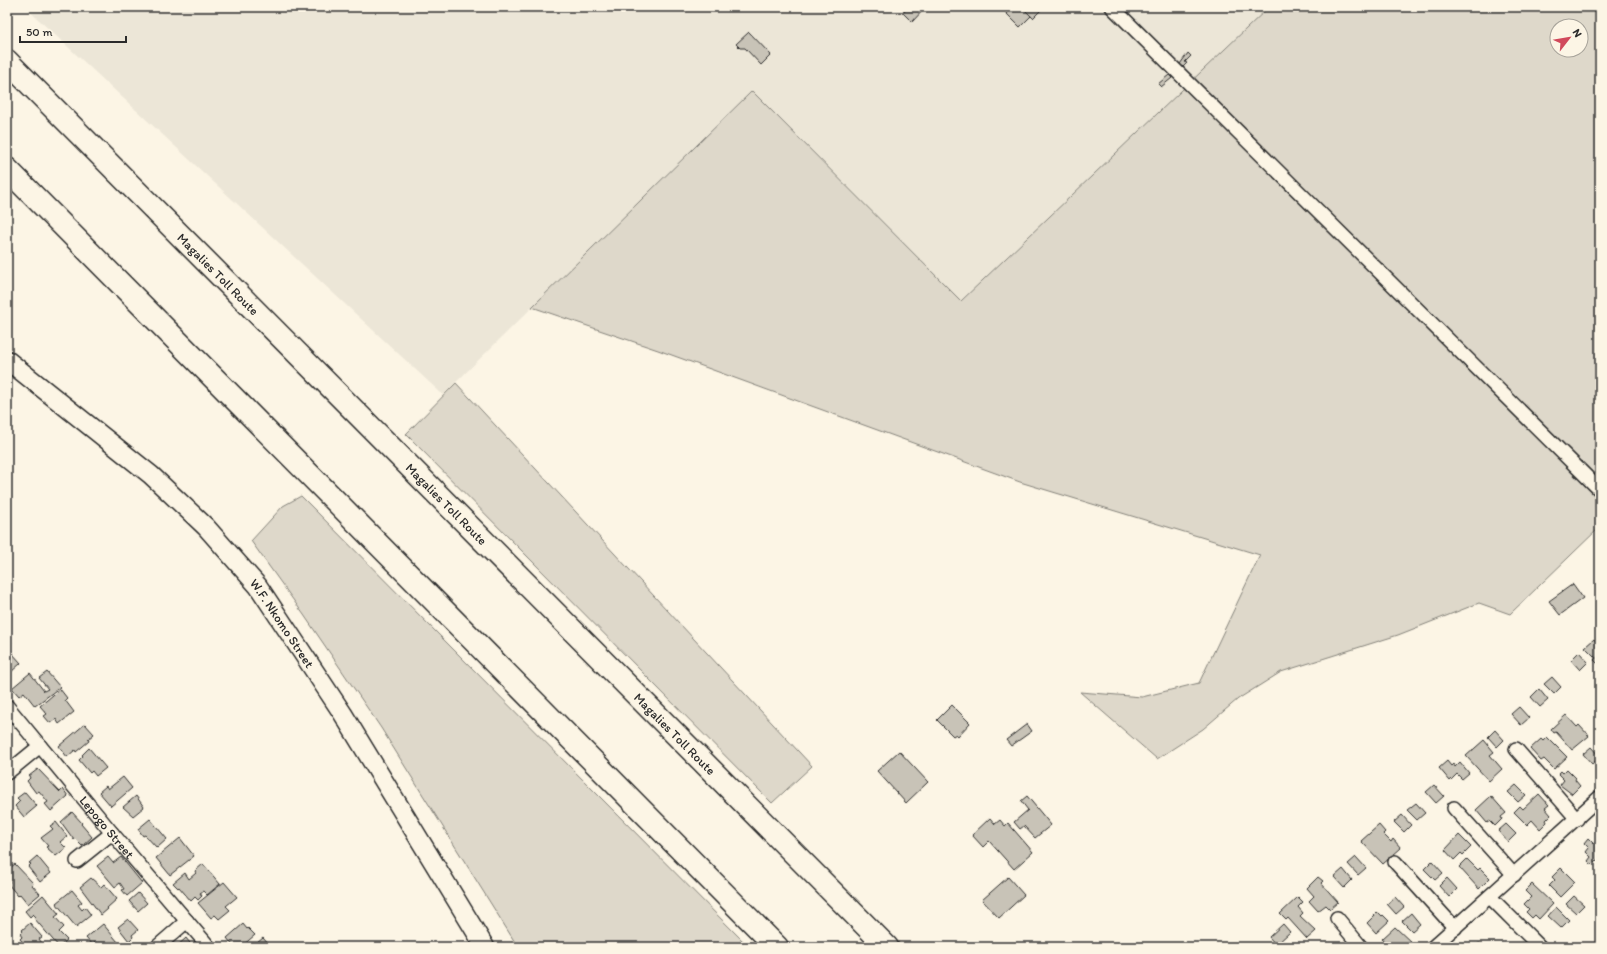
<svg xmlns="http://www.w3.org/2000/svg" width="1607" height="954" font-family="Itim,sans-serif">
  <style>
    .built { fill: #ece6d7 }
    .green { fill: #ded8ca; stroke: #84827a; fill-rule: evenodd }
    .building { fill: #c8c3b7; stroke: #2b2b2b }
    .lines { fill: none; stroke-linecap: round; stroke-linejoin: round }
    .street-casing { stroke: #2b2b2b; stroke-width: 16 }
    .secondary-casing { stroke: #2b2b2b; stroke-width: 21 }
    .highway-casing { stroke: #2b2b2b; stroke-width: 25 }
    .street { stroke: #fcf5e5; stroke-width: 13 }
    .secondary { stroke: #fcf5e5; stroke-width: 18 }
    .highway { stroke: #fcf5e5; stroke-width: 22 }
    .labels { text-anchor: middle; stroke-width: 3.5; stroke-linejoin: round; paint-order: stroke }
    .street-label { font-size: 13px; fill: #2b2b2b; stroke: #fcf5e5 }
  </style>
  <rect width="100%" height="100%" fill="#fcf5e5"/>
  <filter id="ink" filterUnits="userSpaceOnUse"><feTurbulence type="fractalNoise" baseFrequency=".025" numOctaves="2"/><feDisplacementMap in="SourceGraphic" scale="8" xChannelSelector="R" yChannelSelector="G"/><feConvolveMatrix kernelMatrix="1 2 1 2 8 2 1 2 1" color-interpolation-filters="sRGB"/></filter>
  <g filter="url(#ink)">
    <!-- built -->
    <path class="built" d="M25 7H1269L961 301 752 91 443 395Z"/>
    <!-- green -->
    <path class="green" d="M1269 7H1600V527L1510 614 1479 603 1398 635 1281 672 1238 699 1203 729 1157 759 1080 692 1142 697 1199 683 1260 555 1020 482 658 350 532 307 752 91 961 301ZM1557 26H1581V50H1557Z
      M456 383 812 766 772 803 406 434Z
      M301 496 749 947H518L381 728 304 615 251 541 283 506Z"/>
    <!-- building -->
    <path class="building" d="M908 7H926L912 22 903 13Z
      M1000 7H1022L1031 16 1020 27Z
      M1022 7H1044L1033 18Z
      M749 32 771 55 761 65 745 48H740L736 44Z
      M1188 53 1191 56 1185 62 1187 63 1183 67 1180 64Z
      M1169 75 1172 78 1161 87 1158 84Z
      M1573 584 1583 598 1560 615 1549 601Z
      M7 637 12 643 7 648Z
      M1594 639 1597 643 1598 641 1600 643V666L1594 660 1596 658 1585 647Z
      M1579 652 1588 662 1580 670 1571 660Z
      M12 653 21 663 10 673 7 669V657Z
      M47 672 60 687 35 706 24 692 19 696 12 688 30 673 44 691 48 689 39 678Z
      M1552 677 1561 687 1554 694 1544 684Z
      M60 689 67 698 65 700 74 712 59 724 56 719 50 723 44 716 47 714 40 706Z
      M1539 689 1548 700 1540 707 1531 697Z
      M952 705 970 723 958 736 956 734 953 736 937 720Z
      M1519 707 1529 718 1521 725 1511 714Z
      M1566 715 1577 727 1579 725 1589 736 1572 750 1556 732 1554 733 1551 729Z
      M85 724 94 734 88 739 89 741 76 752 75 750 67 757 59 746Z
      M1027 724 1032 731 1011 746 1006 740Z
      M1495 730 1504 740 1497 747 1488 737Z
      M1547 737 1567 757 1554 769 1544 759 1541 761 1530 749 1541 739 1543 741Z
      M1484 740 1494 752 1490 755 1502 769 1489 781 1466 756Z
      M1591 747 1600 757 1592 764 1583 754Z
      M89 748 106 768 96 776 92 771 90 773 79 760 83 756 82 755Z
      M899 751 928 782 906 803 877 771Z
      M1447 761 1451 766 1453 764 1455 767 1460 762 1469 773 1462 779 1457 774 1450 781 1439 768Z
      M38 769 60 792 63 789 68 796 51 811 45 804 48 802 39 791 36 793 27 781 30 778 29 776Z
      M1567 769 1576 778 1575 780 1580 786 1572 794 1560 785 1564 780 1558 774 1561 771 1563 773Z
      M123 777 132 788 111 806 99 792 106 786 108 789Z
      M1434 785 1444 796 1436 803 1426 792Z
      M1516 785 1526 795 1518 802 1508 792Z
      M25 792 37 806 24 817 15 806 20 801 17 798Z
      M1539 794 1549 805 1545 808 1551 815 1546 820 1547 822 1540 829 1532 820 1527 825 1514 812 1520 806 1523 809Z
      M136 796 144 807 133 816 123 807Z
      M1027 796 1051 825 1035 838 1024 826 1020 829 1014 822 1028 810 1021 801Z
      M1491 796 1506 813 1501 817 1502 819 1495 826 1490 821 1487 823 1476 810Z
      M1416 803 1425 813 1417 820 1407 810Z
      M72 812 82 823 81 824 92 837 82 846 75 839 74 840 61 822Z
      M1402 815 1411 825 1404 832 1394 822Z
      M990 818 995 824 1000 820 1005 826 1008 823 1033 852 1014 869 989 841 983 847 972 835Z
      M150 819 167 839 157 848 145 835 143 836 138 829Z
      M56 822 67 836 60 842 66 848 56 856 46 847 48 846 41 838 53 829 50 826Z
      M1506 824 1516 834 1508 842 1498 831Z
      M1379 825 1385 832 1383 834 1391 842 1393 839 1401 848 1383 864 1361 841Z
      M1459 835 1471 847 1463 855 1461 853 1454 860 1445 850Z
      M180 838 194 856 170 875 156 858Z
      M1588 838 1594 844 1600 838V857L1592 865 1588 861 1591 857 1586 852 1589 848 1584 843Z
      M37 856 51 873 40 882 28 867 31 864 29 863Z
      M108 857 113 863 121 857 142 883 127 896 122 890 124 889 120 883 115 887 97 866Z
      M1356 857 1366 868 1358 875 1348 864Z
      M1467 859 1478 870 1480 868 1490 878 1479 889 1459 867Z
      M1432 861 1443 873 1435 880 1424 869Z
      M15 864 33 883 32 885 40 894 28 904 20 894 18 896 8 884 10 882 7 879V870Z
      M203 864 220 884 207 895 203 891 200 893 202 896 198 900 195 897 191 901 179 887 178 888 173 883 185 873 189 879 196 873 195 871Z
      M1561 868 1575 882 1560 897 1549 886 1555 880 1552 877Z
      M1343 869 1352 880 1344 888 1334 877Z
      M1008 877 1024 895 999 918 982 900Z
      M1318 877 1323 881 1321 883 1338 902 1330 909 1326 905 1318 911 1309 901 1314 896 1307 888Z
      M91 878 101 887 104 884 117 899 107 908 108 909 101 915 80 887Z
      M1447 878 1457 889 1449 897 1439 886Z
      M224 882 237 897 226 906 230 910 219 919 215 915 211 918 198 903Z
      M1532 884 1553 904 1539 919 1535 915 1532 918 1526 912 1529 909 1524 904 1531 897 1525 891Z
      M72 890 82 902 78 905 82 910 85 907 91 915 76 927 56 903Z
      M138 893 147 903 138 911 129 901Z
      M43 895 59 914 55 917 64 927 59 932 67 940 59 947 34 918 36 917 33 914 30 917 25 911Z
      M1574 896 1584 905 1576 913 1566 904Z
      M1298 897 1303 902 1298 907 1303 913 1300 916 1316 931 1307 939 1288 918 1286 920 1280 914Z
      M1395 897 1404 907 1396 914 1387 904Z
      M1556 907 1569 920 1561 928 1548 916Z
      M1378 912 1382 916 1383 915 1389 921 1376 933 1367 923Z
      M1411 913 1420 924 1412 931 1402 921Z
      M128 919 138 930 132 935 133 937 129 941 118 927Z
      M30 923 42 937 39 939 45 947H27L20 939 22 937 20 934 23 931 22 930Z
      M103 924 118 942 112 947H98L95 942 92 945 86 938Z
      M243 924 247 929 248 928 255 935 242 946 239 944 234 947 227 938Z
      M1283 924 1290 932 1276 945 1269 937Z
      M1395 927 1413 944 1410 947H1389L1382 939Z
      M186 938 193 947H176Z
      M263 938 271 947H260L257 943Z
      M1479 943 1484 947H1475Z"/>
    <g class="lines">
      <defs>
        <g id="street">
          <path d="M1112 7 1600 490"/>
          <path id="s1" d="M7 706 112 833 209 947"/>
          <path d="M1516 749 1577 819"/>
          <path d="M7 773 40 746"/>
          <path d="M1454 808 1514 875"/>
          <path d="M77 861 112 833"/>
          <path d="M1395 862 1455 928"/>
          <path d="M1490 897 1540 947"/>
          <path d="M1337 918 1361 947"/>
          <path d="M157 947 187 921"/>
          <path d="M1433 947 1600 797"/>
        </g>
        <g id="secondary">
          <path id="s2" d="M7 360 151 475 206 527 258 586 343 714 485 947"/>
        </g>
        <g id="highway">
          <path id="s3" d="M7 61 887 947"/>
          <path d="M7 169 777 947"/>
        </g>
      </defs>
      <!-- street casing -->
      <use href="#street" class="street-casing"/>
      <!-- secondary casing -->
      <use href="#secondary" class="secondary-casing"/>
      <!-- highway casing -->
      <use href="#highway" class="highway-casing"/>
      <!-- street -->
      <use href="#street" class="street"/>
      <!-- secondary -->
      <use href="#secondary" class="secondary"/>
      <!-- highway -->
      <use href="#highway" class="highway"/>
    </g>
  </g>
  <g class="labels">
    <!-- street labels -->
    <g class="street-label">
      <text dy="5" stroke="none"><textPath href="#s3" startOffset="300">Magalies Toll Route</textPath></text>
      <text dy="5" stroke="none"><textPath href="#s3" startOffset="624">Magalies Toll Route</textPath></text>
      <text dy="5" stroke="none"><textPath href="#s2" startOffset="383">W.F. Nkomo Street</textPath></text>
      <text dy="5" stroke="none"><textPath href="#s3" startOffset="948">Magalies Toll Route</textPath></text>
      <text dy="5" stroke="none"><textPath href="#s1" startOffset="157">Lepogo Street</textPath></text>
    </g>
  </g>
  <!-- margin -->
  <rect width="1607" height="954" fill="none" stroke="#fcf5e5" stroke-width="24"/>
  <rect x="12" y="12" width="1583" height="930" fill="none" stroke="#2b2b2b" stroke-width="1.5" filter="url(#ink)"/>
  <!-- north arrow -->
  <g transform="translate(1569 38) rotate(59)"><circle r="19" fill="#fcf5e5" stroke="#a8a49b"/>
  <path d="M0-3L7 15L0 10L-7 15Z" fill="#d1495b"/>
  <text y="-6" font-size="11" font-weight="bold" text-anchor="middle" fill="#2b2b2b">N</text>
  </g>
  <!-- scale -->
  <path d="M20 36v6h106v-6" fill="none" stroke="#2b2b2b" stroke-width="2"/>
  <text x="26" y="36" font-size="12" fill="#2b2b2b" stroke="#fcf5e5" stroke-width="3" paint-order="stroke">50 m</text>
</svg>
